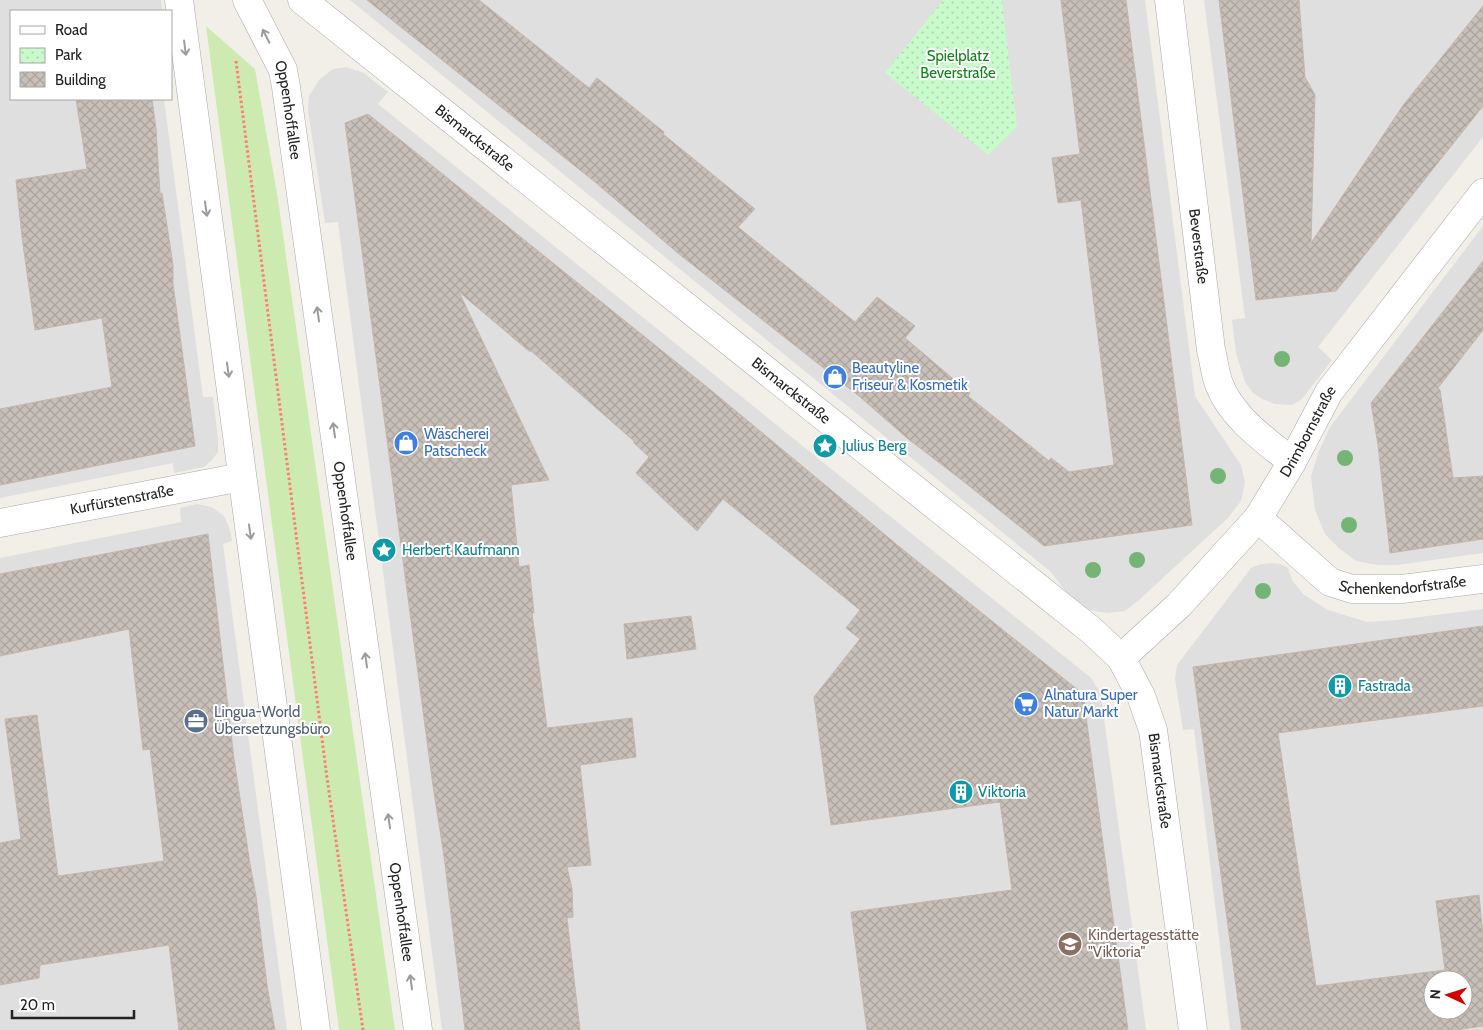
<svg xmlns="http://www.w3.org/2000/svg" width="1483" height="1030" font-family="Cabin,sans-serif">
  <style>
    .residential { fill: #e0dfdf; fill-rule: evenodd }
    .grass { fill: #cdebb0 }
    .park { fill: url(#park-dots) }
    .building { fill: url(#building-cross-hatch); stroke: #c4b6ab; fill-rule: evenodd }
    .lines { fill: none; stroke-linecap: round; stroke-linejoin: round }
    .minor-casing { stroke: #a9a9a9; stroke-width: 29 }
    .tertiary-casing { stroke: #a9a9a9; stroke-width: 29 }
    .path { stroke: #fa8072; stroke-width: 3; stroke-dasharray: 2.5 2.5; stroke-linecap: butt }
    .minor { stroke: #fff; stroke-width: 28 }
    .tertiary { stroke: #fff; stroke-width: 28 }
    .tree { fill: #74b475 }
    .oneway { stroke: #9c9c9c }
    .labels { text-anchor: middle; stroke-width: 4; stroke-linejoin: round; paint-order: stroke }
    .park-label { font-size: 15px; fill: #0c8416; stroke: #fff }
    .street-label { font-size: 15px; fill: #222; stroke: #fff }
    .shop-label { font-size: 15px; fill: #366cbe; stroke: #fff; text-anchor: start }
    .culture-label { font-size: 15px; fill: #0d838f; stroke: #fff; text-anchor: start }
    .service-label { font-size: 15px; fill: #4e5e75; stroke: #fff; text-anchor: start }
    .education-label { font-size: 15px; fill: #785e54; stroke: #fff; text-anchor: start }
  </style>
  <defs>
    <pattern id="park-dots" width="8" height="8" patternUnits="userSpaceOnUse" patternTransform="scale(1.25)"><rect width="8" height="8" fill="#c8facc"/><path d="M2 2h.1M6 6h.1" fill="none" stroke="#acd6af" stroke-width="1.8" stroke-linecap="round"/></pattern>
    <pattern id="building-cross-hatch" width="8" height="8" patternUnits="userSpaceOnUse" patternTransform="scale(1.25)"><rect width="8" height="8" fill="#c7bfb8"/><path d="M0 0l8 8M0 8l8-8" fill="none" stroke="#aba49e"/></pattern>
  </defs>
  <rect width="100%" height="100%" fill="#f2efe9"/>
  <!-- residential -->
  <path class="residential" d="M0 0H161L162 11H11V99H164L203 397H213L218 439V452L212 460 204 467 174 473 173 463 0 498Z
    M350 0H1145L1195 396 1241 465 1245 482 1241 501 1228 518 1139 600 1125 611 1107 613 1089 610 1073 601 1051 572Z
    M1204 0H1483V137L1318 347 1332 360 1302 399 1292 405 1275 404 1262 399 1253 393 1245 382 1236 353 1232 320 1245 318Z
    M346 67 364 73 388 92 378 104 1091 678 1101 694 1104 718 1146 1030H442L338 222 325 223 308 110 309 96 319 80 333 69Z
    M1483 226V553L1397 565H1378L1356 561 1340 549 1325 534 1315 510 1311 476 1319 451 1330 427Z
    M197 504 212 507 224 516 230 530 232 541 223 544 287 1030H0V558L181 522 180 508Z
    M1271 563 1280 564 1288 568 1292 580 1303 594 1328 610 1367 622 1396 620 1483 609V1030H1230L1194 729 1183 730 1175 679 1177 665 1251 568 1261 564ZM1433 980H1463V1010H1433Z"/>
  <!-- grass -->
  <path class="grass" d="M206 26 255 69 278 199 395 1030H339Z"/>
  <!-- park -->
  <path class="park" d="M943 0H1002L1017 127 988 155 885 73Z"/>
  <!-- building -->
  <path class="building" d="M367 0H479L589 88 597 78 664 132 663 134 755 209 738 227 855 322 877 297 915 326 905 338 970 393 968 396 1049 461 1051 458 1069 472 1114 465 1081 200 1058 203 1052 158 1080 154 1061 0H1126L1192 525 1044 546 963 481 907 438 859 396 679 254 595 182Z
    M1219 0H1299L1305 77 1315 95 1311 243 1404 104 1483 6V106L1336 291 1256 300Z
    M76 99H152L156 129 160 194 162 193 173 265V284L195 446 0 485V409L112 387 102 318 35 330 22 237 16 180 87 169Z
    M368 114 707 387 907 553 1083 694 1128 1030H867L851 912 1012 890 1000 802 831 825 814 697 860 639 846 628 860 610 723 499 697 531 636 473 649 457 633 442H635L529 349 530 352 459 292 549 480 511 485 519 567 529 565 534 613H532L547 728 632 718 636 757 580 765 591 865 567 867 572 889 573 917 567 918 580 1030H465L444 856 433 786 345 123Z
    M1483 261V330L1438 388 1440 390 1453 478 1483 476V539L1390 553 1378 445 1371 403Z
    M208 534 234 759 250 864 256 896 267 985 275 1030H179L169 945 40 965 39 978 0 985V843L21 839 5 719 37 715 58 876 164 861 150 749 143 750 129 629 0 656V574Z
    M691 616 696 649 627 659 624 624Z
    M1483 626V706L1278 733 1316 986 1445 970 1436 901 1479 895 1483 935V1026L1456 1030H1242L1193 667ZM1433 980H1463V1010H1433Z"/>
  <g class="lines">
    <defs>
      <g id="minor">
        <path id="s1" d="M302 0 1091 630 1121 658 1141 696 1153 730 1193 1030"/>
        <path id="s2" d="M1169 0 1211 350C1214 361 1215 374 1219 384 1232 418 1265 440 1292 462"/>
        <path id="s3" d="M1258 518 1330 582 1352 589H1402L1483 579"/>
        <path id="s4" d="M0 523 242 477"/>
        <path id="s5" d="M1121 658 1179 605 1258 518 1292 462 1329 392 1483 193"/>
      </g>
      <g id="tertiary">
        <path d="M179 0 316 1030"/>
        <path id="s6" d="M247 0 283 70 286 87 418 1030"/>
      </g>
    </defs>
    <!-- minor casing -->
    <use href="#minor" class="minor-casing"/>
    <!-- tertiary casing -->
    <use href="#tertiary" class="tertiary-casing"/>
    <!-- path -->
    <path class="path" d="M236 61 327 778 363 1030"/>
    <!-- minor -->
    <use href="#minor" class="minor"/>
    <!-- tertiary -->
    <use href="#tertiary" class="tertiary"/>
  </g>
  <!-- trees -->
  <g class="tree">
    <circle cx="1282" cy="359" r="8"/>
    <circle cx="1345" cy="458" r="8"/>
    <circle cx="1218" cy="476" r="8"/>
    <circle cx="1349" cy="525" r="8"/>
    <circle cx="1137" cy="560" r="8"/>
    <circle cx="1093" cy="570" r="8"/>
    <circle cx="1263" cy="591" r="8"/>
  </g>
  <!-- one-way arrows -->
  <defs><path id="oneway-shaft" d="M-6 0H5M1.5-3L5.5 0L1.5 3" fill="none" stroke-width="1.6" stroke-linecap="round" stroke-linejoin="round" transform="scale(1.25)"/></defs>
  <g class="oneway">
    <use href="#oneway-shaft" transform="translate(266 36) rotate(-117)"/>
    <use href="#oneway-shaft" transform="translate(185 48) rotate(83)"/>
    <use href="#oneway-shaft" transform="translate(206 209) rotate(82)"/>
    <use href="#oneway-shaft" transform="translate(318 314) rotate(-98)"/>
    <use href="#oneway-shaft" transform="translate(228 370) rotate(82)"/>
    <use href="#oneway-shaft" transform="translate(334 430) rotate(-98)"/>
    <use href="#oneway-shaft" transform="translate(250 532) rotate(82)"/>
    <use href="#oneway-shaft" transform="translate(366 660) rotate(-98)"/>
    <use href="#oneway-shaft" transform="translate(389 821) rotate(-98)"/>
    <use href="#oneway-shaft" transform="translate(411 982) rotate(-98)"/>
  </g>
  <!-- icons -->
  <defs>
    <symbol id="shop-disc" viewBox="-11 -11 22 22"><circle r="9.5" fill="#3f7fe0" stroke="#fff"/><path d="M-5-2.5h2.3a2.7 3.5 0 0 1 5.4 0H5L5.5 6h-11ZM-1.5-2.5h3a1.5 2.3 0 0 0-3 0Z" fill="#fff"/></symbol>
    <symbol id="sight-disc" viewBox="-11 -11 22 22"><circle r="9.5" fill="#0f9aa8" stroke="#fff"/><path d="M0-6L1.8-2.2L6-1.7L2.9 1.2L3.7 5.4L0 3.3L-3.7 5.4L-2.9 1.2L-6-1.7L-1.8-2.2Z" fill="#fff"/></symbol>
    <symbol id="building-disc" viewBox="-11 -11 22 22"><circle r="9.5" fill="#0f9aa8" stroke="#fff"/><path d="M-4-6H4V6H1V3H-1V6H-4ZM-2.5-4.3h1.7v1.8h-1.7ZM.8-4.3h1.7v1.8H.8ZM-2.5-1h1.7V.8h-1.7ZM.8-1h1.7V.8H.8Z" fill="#fff"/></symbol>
    <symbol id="supermarket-disc" viewBox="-11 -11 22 22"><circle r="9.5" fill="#3f7fe0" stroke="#fff"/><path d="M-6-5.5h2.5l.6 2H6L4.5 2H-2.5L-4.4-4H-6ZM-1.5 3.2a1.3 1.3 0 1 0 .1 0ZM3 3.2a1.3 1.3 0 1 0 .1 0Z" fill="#fff"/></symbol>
    <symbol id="office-disc" viewBox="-11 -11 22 22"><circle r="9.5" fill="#5c6f8a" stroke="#fff"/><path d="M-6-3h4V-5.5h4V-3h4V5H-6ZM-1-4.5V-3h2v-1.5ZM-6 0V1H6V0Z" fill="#fff"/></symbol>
    <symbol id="school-disc" viewBox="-11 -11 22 22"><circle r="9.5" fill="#8d6e63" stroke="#fff"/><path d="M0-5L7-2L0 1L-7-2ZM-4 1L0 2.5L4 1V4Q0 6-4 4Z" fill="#fff"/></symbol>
  </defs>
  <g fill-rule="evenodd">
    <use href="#shop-disc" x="821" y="363" width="28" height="28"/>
    <use href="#shop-disc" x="392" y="429" width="28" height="28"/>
    <use href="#sight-disc" x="811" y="432" width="28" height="28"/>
    <use href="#sight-disc" x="370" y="536" width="28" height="28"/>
    <use href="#building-disc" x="1326" y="672" width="28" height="28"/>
    <use href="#supermarket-disc" x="1012" y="690" width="28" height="28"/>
    <use href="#office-disc" x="182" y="707" width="28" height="28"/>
    <use href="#building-disc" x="947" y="778" width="28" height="28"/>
    <use href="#school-disc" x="1056" y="930" width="28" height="28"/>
  </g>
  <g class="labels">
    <!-- park labels -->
    <g class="park-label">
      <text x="958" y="61">Spielplatz<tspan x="958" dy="17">Beverstraße</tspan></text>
    </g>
    <!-- street labels -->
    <g class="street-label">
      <text dy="5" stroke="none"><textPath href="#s6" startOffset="119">Oppenhoffallee</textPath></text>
      <text dy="5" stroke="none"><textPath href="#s1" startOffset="221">Bismarckstraße</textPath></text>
      <text dy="5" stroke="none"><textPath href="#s2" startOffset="248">Beverstraße</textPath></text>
      <text dy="5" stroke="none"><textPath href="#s1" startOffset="626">Bismarckstraße</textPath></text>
      <text dy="5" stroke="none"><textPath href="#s5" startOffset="296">Drimbornstraße</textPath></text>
      <text dy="5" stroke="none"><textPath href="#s4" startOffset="124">Kurfürstenstraße</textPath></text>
      <text dy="5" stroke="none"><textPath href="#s6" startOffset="524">Oppenhoffallee</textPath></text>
      <text dy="5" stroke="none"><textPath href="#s3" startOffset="170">Schenkendorfstraße</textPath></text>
      <text dy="5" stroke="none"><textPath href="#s1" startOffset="1181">Bismarckstraße</textPath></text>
      <text dy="5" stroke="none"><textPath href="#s6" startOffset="929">Oppenhoffallee</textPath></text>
    </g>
    <!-- shop labels -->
    <g class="shop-label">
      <text x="852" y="373">Beautyline<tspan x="852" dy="17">Friseur &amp; Kosmetik</tspan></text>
      <text x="424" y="439">Wäscherei<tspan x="424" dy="17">Patscheck</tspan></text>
      <text x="1044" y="700">Alnatura Super<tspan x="1044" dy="17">Natur Markt</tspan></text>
    </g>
    <!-- culture labels -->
    <g class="culture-label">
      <text x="842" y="451">Julius Berg</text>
      <text x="402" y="555">Herbert Kaufmann</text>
      <text x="1358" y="691">Fastrada</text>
      <text x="978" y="797">Viktoria</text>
    </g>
    <!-- service labels -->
    <g class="service-label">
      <text x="214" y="717">Lingua-World<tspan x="214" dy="17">Übersetzungsbüro</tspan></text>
    </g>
    <!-- education labels -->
    <g class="education-label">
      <text x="1088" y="940">Kindertagesstätte<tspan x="1088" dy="17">"Viktoria"</tspan></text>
    </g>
  </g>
  <!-- legend -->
  <rect x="10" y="10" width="162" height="90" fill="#ffffff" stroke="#a7a7a7"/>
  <rect x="20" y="26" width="25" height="8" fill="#ffffff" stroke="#a7a7a7"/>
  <text x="55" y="35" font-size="15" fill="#222222">Road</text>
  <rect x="20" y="48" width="25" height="15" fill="url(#park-dots)" stroke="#a7a7a7"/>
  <text x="55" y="60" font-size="15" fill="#222222">Park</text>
  <rect x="20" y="72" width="25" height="15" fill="url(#building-cross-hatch)" stroke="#a7a7a7"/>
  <text x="55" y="85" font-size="15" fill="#222222">Building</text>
  <!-- north arrow -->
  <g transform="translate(1448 995) rotate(274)"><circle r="24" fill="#ffffff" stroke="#a7a7a7"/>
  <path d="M0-4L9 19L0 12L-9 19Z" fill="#d40000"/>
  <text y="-8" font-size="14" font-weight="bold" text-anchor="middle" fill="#222222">N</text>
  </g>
  <!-- scale -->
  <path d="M12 1010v8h122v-8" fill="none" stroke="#222222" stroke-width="2.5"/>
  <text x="20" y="1010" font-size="15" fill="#222222" stroke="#ffffff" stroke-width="4" paint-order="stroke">20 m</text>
</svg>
